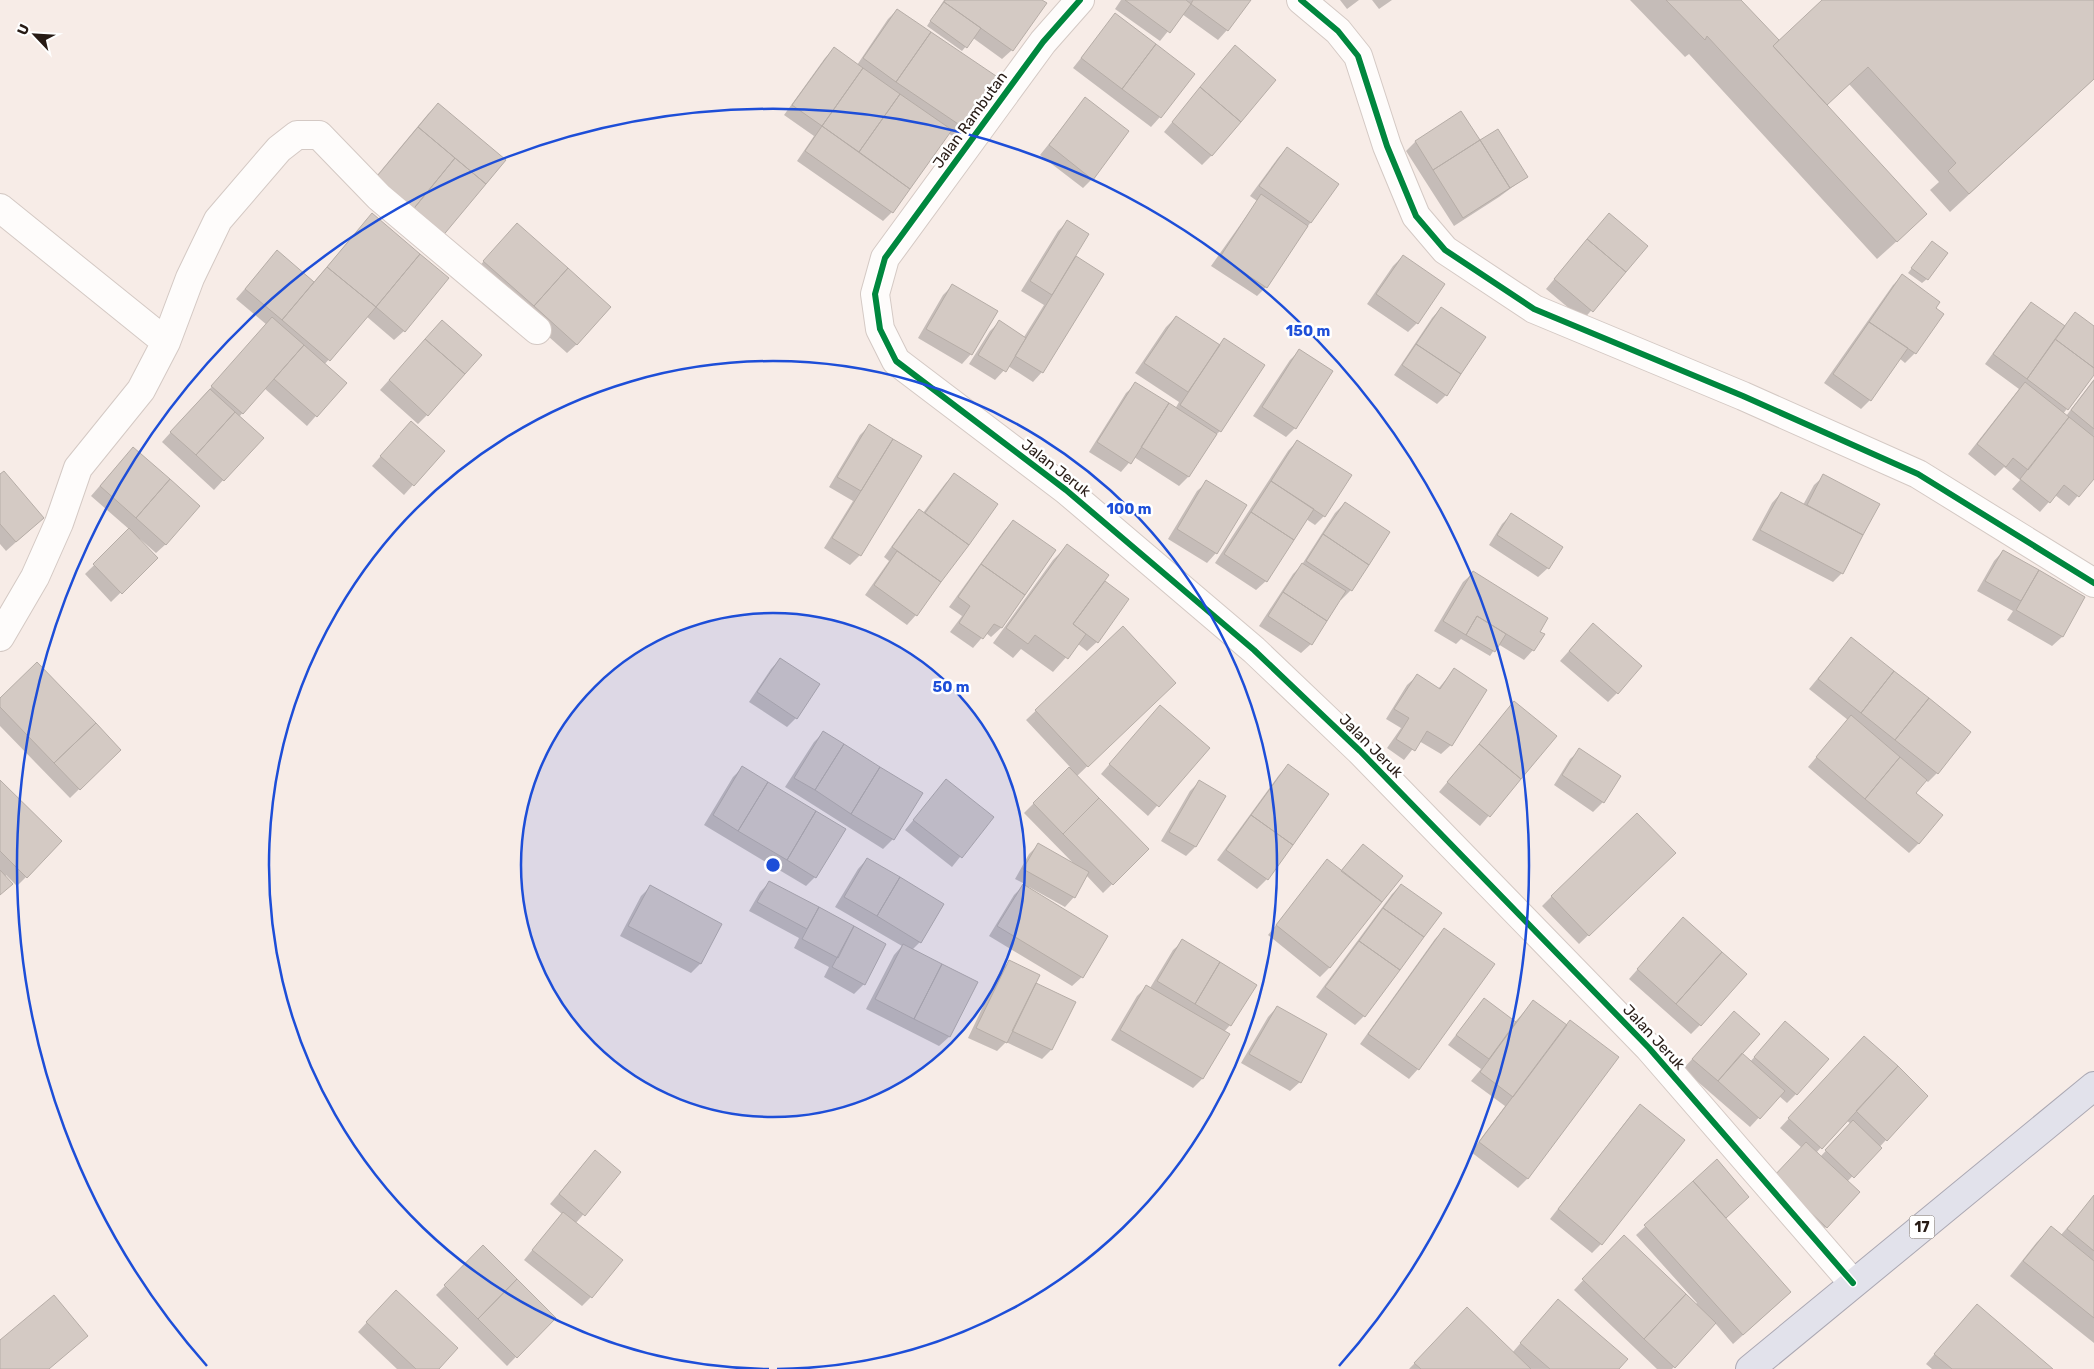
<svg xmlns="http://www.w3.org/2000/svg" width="2094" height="1369" font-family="Rubik,sans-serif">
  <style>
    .shadow { fill: #0003; fill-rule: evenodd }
    .building { fill: #d4cac4; stroke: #b6ada7 }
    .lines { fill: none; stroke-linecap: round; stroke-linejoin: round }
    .minor-casing { stroke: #d4c9c4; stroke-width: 30 }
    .trunk-casing { stroke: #aba8b3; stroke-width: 30 }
    .minor { stroke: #fefcfb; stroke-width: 28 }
    .trunk { stroke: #e2e2eb; stroke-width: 28 }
    .cycleway-casing { stroke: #fff; stroke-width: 9 }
    .cycleway { stroke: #00873e; stroke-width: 6 }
    .ring { fill: none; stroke: #1d4ed8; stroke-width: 2.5 }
    .labels { text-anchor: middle; stroke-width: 5; stroke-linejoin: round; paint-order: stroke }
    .shield { fill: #fff; stroke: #685f5b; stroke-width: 1 }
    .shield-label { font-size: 14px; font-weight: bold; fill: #271b15 }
    .street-label { font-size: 15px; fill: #271b15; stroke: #fff }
    .centre { fill: #1d4ed8; stroke: #fff; stroke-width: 2.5 }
    .ring-label { font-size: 15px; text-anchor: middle; font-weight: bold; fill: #1d4ed8; stroke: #fff; stroke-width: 5; stroke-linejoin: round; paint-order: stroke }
  </style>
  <rect width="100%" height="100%" fill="#f7ece7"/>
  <!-- shadow -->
  <path class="shadow" d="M944 0H1040L1012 50 1002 59 973 38 962 51 927 26Z
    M1121 0H1250L1227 30 1218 40 1182 14 1160 41 1115 9Z
    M1340 0H1359L1347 9Z
    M1372 0H1392L1379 9Z
    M1630 0H1740L1778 42 1824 0H2094V79L1950 212 1930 190 1939 182 1849 84 1826 105 1907 232 1877 259 1689 54 1685 57Z
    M897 10 963 127 954 137 948 133 892 212 883 221 797 161 814 136 784 115 825 58 834 49 857 65 888 19Z
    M1115 15 1160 117 1151 127 1073 68Z
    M1226 56 1212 155 1202 165 1164 132Z
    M1085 99 1092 179 1083 188 1040 155Z
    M438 105 364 191 428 114Z
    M1415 142H1480L1526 177 1499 197 1454 226 1406 151Z
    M1287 148 1337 184 1266 287 1257 296 1211 266 1257 201 1250 196 1278 158Z
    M372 214 404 331 394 340 366 316 324 365 345 383 307 426 264 388 239 417 262 438 214 490 162 442 267 325 236 299 277 252 313 283Z
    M1067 222 1074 257 1102 274 1042 372 1033 382 1008 366 995 380 969 364 990 331 999 322 1024 337 1044 305 1021 291 1058 231Z
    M1600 224 1646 247 1583 320 1546 289Z
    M508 234 577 344 567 353 475 271Z
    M1932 242 1927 279 1922 283 1908 273Z
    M1403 256 1417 323 1408 332 1367 304 1393 266Z
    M1902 276 1942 314 1915 353 1905 363 1899 358 1870 400 1861 409 1824 383 1893 285Z
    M952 286 971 354 962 364 918 338 943 295Z
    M2031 303 2064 327 2075 314 2094 328V373L2063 414 2066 416 2094 379V477L2069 506 2055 495 2040 512 2012 489 2020 480 2004 467 1995 476 1968 454 2019 389 1985 364 2022 313Z
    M1441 308 1446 395 1437 404 1394 375 1432 318Z
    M1176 317 1218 346 1224 340 1220 431 1212 439 1188 477 1179 486 1134 457 1121 472 1089 452 1126 393 1136 384 1175 409 1179 402 1135 373 1166 327Z
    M433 331 427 415 418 424 380 390Z
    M1299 351 1295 428 1286 437 1253 416 1290 360Z
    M870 425 860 555 850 565 824 548 853 501 829 487 860 435Z
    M402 432 443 451 404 495 372 466Z
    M1297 441 1324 516 1315 525 1306 519 1266 581 1256 590 1215 563 1288 451Z
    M124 458 166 544 156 553 140 539 139 540 156 558 111 602 85 574 130 530 91 496Z
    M954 474 996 504 916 615 907 625 865 595 889 561 884 557 910 520 920 511 923 513 945 484Z
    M0 476 33 527 6 551 0 544Z
    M1824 476 1879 504 1842 573 1833 582 1752 540 1772 503 1781 493 1803 505 1814 485Z
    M1207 482 1216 553 1207 563 1168 539 1197 491Z
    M1345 503 1388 532 1351 590 1341 600 1340 599 1311 644 1301 653 1259 626 1293 574 1301 566 1335 513Z
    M1511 515 1548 568 1538 577 1489 545 1502 524Z
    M1013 521 1055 551 1001 628 991 637 986 633 973 648 950 632 962 616 949 607 1004 531Z
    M1067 546 1099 586 1100 587 1105 582 1097 642 1087 651 1078 644 1053 672 1021 649 1013 658 993 643 1053 560Z
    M2003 551 2084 597 2062 637 2052 646 2007 620 2013 611 1977 591 1994 561Z
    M1473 573 1538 632 1533 650 1524 660 1498 644 1490 656 1461 639 1456 644 1434 631 1463 582Z
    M1123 628 1165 692 1077 776 1148 849 1103 893 1086 875 1074 897 1065 907 1029 887 1028 889 1082 977 1072 986 989 936 1014 895 1025 884 1015 879 1029 854 1038 845 1075 865 1024 813 1070 767 1026 720Z
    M1584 634 1617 693 1608 702 1560 661Z
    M1851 638 1937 773 1928 782 1925 780 1915 793 1919 843 1909 853 1808 767 1848 720 1809 689Z
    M780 659 796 718 787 727 749 702 771 669Z
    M1454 670 1451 745 1441 754 1419 741 1404 760 1387 748 1401 728 1386 719 1407 685 1417 676 1438 689Z
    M0 700 119 750 70 798 0 726Z
    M1514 702 1556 736 1480 826 1439 792Z
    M1151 716 1208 748 1148 816 1101 774Z
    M823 733 921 794 893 839 883 849 785 787 814 742Z
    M1580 750 1619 777 1603 802 1593 812 1554 785 1570 759Z
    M1288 766 1328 794 1267 879 1257 889 1217 860 1279 775Z
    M742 768 815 877 806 886 704 825 733 777Z
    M946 781 992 817 952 867 905 830Z
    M0 782 61 842 17 886 6 875 0 895Z
    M1199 782 1224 797 1195 847 1186 856 1161 841 1190 791Z
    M1363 846 1330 967 1320 977 1268 935 1327 861 1340 872Z
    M867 859 920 942 912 950 976 982 949 1037 939 1046 866 1009 894 955 902 946 835 907 858 869Z
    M1665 862 1579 944 1542 906 1552 896Z
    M769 883 885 945 864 984 854 994 824 977 829 967 794 948 799 938 749 911 760 892Z
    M1401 885 1364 1016 1355 1025 1316 997 1392 894Z
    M650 887 721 925 700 964 691 973 620 936 641 896Z
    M1674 928 1700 1025 1691 1034 1629 979Z
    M1444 930 1493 965 1418 1069 1409 1079 1360 1044 1435 939Z
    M1183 941 1255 985 1230 1025 1224 1032 1228 1034 1202 1079 1193 1088 1111 1040 1137 996 1147 986 1150 988 1173 950Z
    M1010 961 1034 984 1051 1050 1042 1059 1006 1042 997 1051 968 1038 1000 971Z
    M1484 999 1515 1022 1533 1002 1528 1178 1518 1188 1471 1152 1505 1106 1471 1081 1481 1069 1448 1045Z
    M1277 1007 1300 1082 1290 1091 1241 1063 1268 1017Z
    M1734 1013 1740 1054 1750 1062 1776 1032 1796 1094 1787 1103 1779 1096 1750 1127 1683 1069Z
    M1855 1047 1886 1140 1847 1182 1826 1227 1817 1236 1764 1187 1802 1148 1780 1128ZM1846 1120 1851 1124 1820 1157 1816 1153Z
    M1640 1106 1601 1244 1592 1253 1550 1219 1631 1115Z
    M586 1161 620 1172 575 1224 591 1297 582 1306 524 1260 562 1214 550 1204Z
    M1716 1161 1738 1206 1725 1219 1780 1302 1733 1344 1715 1323 1672 1369H1657L1574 1290 1615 1246 1695 1305 1697 1303 1636 1235Z
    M2094 1197V1343L2010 1276 2037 1242 2051 1228 2060 1236Z
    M483 1247 554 1318 507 1366 436 1295Z
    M386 1301 437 1369H397L358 1332Z
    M1467 1309 1512 1353 1549 1310 1618 1369H1409Z
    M1968 1315 2051 1369H1932L1926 1364Z"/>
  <!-- building -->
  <path class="building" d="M945 0H1042L1047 3 1013 51 944 2Z
    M1125 0H1186L1191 4 1170 33Z
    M1193 0H1251L1228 31 1191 4Z
    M1666 0H1741L1779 40 1773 46 1927 214 1897 242 1707 36 1705 40Z
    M1822 0H2094V79L1969 194 1948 171 1956 163 1868 67 1827 105 1773 46Z
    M944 2 981 28 967 48 930 21Z
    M897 9 931 32 896 82 863 58Z
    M1115 13 1156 44 1122 89 1081 58Z
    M931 32 999 78 964 128 896 82Z
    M1156 44 1195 74 1161 118 1122 89Z
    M1235 45 1276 80 1241 122 1200 87Z
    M834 47 863 68 822 126 792 105Z
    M863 68 900 94 859 152 822 126Z
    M1200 87 1241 122 1212 156 1172 122Z
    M900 94 952 130 910 189 859 152Z
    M1085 97 1129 131 1093 180 1049 145Z
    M438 103 506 160 486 184 418 127Z
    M1461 111 1480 140 1433 170 1415 141Z
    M822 126 910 189 893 213 805 151Z
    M418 127 455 158 411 212 373 181Z
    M1498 129 1528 177 1510 188 1480 140Z
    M1480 140 1510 188 1463 218 1433 170Z
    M1287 147 1339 184 1311 223 1259 186Z
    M455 158 486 184 441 238 411 212Z
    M1261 194 1308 226 1267 288 1220 257Z
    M372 213 420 254 376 307 327 267Z
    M1609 213 1648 246 1626 272 1587 239Z
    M1067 220 1089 234 1052 295 1030 281Z
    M517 223 568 268 534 306 483 261Z
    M1587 239 1626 272 1593 312 1554 279Z
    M1932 241 1948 253 1928 280 1911 268Z
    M277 250 314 282 282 320 245 289Z
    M420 254 449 278 405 332 376 307Z
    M1403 255 1445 284 1418 324 1376 294Z
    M1076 256 1104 274 1043 373 1015 356Z
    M327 267 376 307 330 361 282 320Z
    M568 268 611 307 577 345 534 306Z
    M1902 274 1940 302 1936 308 1944 314 1916 354 1869 322Z
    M952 284 998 311 972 355 926 329Z
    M2031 302 2065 326 2027 379 1993 354Z
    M1441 307 1486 337 1461 374 1416 344Z
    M2075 312 2094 326V368L2055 339Z
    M1176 316 1220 345 1188 392 1144 363Z
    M272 317 304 345 243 414 211 386Z
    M442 320 482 355 465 374 425 339Z
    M999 320 1026 338 1006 372 978 355Z
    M1869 322 1908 348 1871 401 1833 374Z
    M1224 338 1265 365 1221 432 1180 405Z
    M425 339 465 374 428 416 389 380Z
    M2055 339 2094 368V375L2068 410 2027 379Z
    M1416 344 1461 374 1447 396 1402 365Z
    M304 345 347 383 317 417 274 379Z
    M1299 349 1333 371 1296 429 1262 407Z
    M2094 380V429L2071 410Z
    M1135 382 1169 403 1131 464 1097 442Z
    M2025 382 2069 417 2028 470 2013 458 2006 467 1977 444Z
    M210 389 235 412 196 455 170 432Z
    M1169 403 1217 434 1189 477 1141 447Z
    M235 412 264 438 224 481 196 455Z
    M2069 417 2094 437V479L2079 497 2064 485 2050 503 2020 479Z
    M411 421 445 451 414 486 380 456Z
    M869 424 893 439 861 491 837 477Z
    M893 439 922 456 861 556 832 538Z
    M1297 440 1352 475 1325 517 1271 481Z
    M133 447 170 479 136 518 100 486Z
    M4 471 44 518 16 542 0 524V474Z
    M954 473 998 504 969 545 925 513Z
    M1823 474 1880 504 1863 535 1807 505Z
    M170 479 200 506 166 545 136 518Z
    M1206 480 1247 505 1217 554 1177 529Z
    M1271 481 1314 509 1294 540 1251 512Z
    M1781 492 1863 535 1843 574 1760 530Z
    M1345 502 1390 532 1369 565 1323 534Z
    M919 509 969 545 941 582 892 547Z
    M1251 512 1294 540 1267 582 1224 554Z
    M1511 513 1563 547 1549 569 1497 535Z
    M1013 520 1056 550 1025 595 981 564Z
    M129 528 158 558 122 594 93 564Z
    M1323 534 1369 565 1352 591 1306 561Z
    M1067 544 1109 575 1073 624 1086 634 1068 659 1035 635 1028 644 1006 628Z
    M2003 550 2039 570 2021 601 1985 581Z
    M897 551 941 582 917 616 874 585Z
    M1302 563 1346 591 1327 621 1283 592Z
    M981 564 1025 595 1002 628 994 624 983 639 959 623 970 606 958 597Z
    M2039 570 2085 597 2063 637 2016 610Z
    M1473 571 1548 618 1540 632 1545 634 1534 651 1477 616 1466 635 1443 621Z
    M1105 581 1129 599 1098 643 1073 624Z
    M1283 592 1327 621 1312 645 1268 616Z
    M1477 616 1506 634 1495 652 1466 635Z
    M1593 623 1642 666 1618 694 1569 651Z
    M1123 626 1176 683 1088 767 1035 710Z
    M1851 637 1894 671 1861 713 1818 679Z
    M780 658 820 684 797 719 757 692Z
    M37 662 96 723 54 763 0 707V698Z
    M1454 668 1487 690 1452 746 1427 731 1415 751 1396 739 1409 718 1394 709 1417 674 1440 689Z
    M1894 671 1929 698 1895 740 1861 713Z
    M1929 698 1971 732 1938 774 1895 740Z
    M1514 701 1557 736 1521 779 1479 744Z
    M1160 705 1210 748 1159 807 1109 764Z
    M1851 715 1900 757 1865 799 1816 757Z
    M96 723 121 750 80 790 54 763Z
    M823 731 844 744 815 790 794 778Z
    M844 744 880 767 851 814 815 790Z
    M1479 744 1521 779 1490 817 1447 782Z
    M1579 748 1621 776 1604 803 1562 775Z
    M1900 757 1927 780 1916 793 1943 815 1919 844 1865 799Z
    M1288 764 1329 794 1293 845 1251 815Z
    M742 766 768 782 738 831 713 815Z
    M880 767 923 793 894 840 851 814Z
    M1069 767 1099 798 1063 834 1033 803Z
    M946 779 994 817 962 858 913 820Z
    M0 780 62 841 27 878 0 851Z
    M1199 780 1226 796 1196 847 1169 832Z
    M768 782 816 811 787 860 738 831Z
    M1099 798 1149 849 1113 885 1063 834Z
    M816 811 846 829 816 878 787 860Z
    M1637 813 1676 853 1589 936 1551 896Z
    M1251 815 1293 845 1268 880 1226 850Z
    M1038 843 1089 872 1075 898 1023 869Z
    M1363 844 1403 876 1382 902 1341 871Z
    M867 858 900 877 877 916 844 897Z
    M1327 859 1382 902 1330 968 1276 925Z
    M0 870 13 884 0 895Z
    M900 877 944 904 921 943 877 916Z
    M769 881 819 907 807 929 757 902Z
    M1023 884 1108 936 1083 978 997 926Z
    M1401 884 1442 913 1424 937 1383 908Z
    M650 885 722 924 701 964 628 926Z
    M819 907 854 926 838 958 802 939Z
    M1383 908 1424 937 1400 970 1359 941Z
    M1683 917 1722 952 1676 1004 1637 969Z
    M854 926 886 944 865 985 832 967Z
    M1444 928 1495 964 1419 1070 1368 1034Z
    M1182 939 1220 962 1195 1004 1157 981Z
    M1359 941 1400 970 1365 1017 1325 987Z
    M903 944 942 964 914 1019 875 999Z
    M1722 952 1747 974 1701 1026 1676 1004Z
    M1009 960 1040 975 1007 1043 976 1028Z
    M1220 962 1257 985 1231 1026 1195 1004Z
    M942 964 978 982 950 1037 914 1019Z
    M1036 983 1076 1002 1052 1050 1012 1031Z
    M1146 985 1230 1034 1203 1079 1120 1030Z
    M1484 998 1516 1022 1489 1059 1456 1035Z
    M1533 1000 1567 1025 1513 1097 1480 1072Z
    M1277 1006 1327 1034 1301 1083 1249 1054Z
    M1734 1011 1760 1034 1718 1081 1692 1059Z
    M1570 1020 1619 1057 1528 1179 1479 1142Z
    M1785 1021 1829 1059 1797 1095 1754 1057Z
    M1864 1036 1898 1066 1822 1149 1788 1118Z
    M1742 1053 1785 1091 1760 1119 1718 1081Z
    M1898 1066 1928 1096 1887 1141 1856 1111Z
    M1640 1104 1685 1140 1602 1245 1558 1209Z
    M1853 1120 1882 1148 1854 1178 1825 1150Z
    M1806 1142 1860 1192 1827 1228 1773 1177Z
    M595 1150 621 1172 585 1216 559 1194Z
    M1717 1159 1749 1197 1726 1218 1693 1181Z
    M1693 1181 1791 1292 1743 1335 1644 1225Z
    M2094 1195V1251L2067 1229Z
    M563 1212 623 1260 592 1298 532 1250Z
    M2051 1226 2094 1261V1318L2023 1261Z
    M1624 1235 1686 1294 1644 1339 1582 1279Z
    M483 1245 517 1279 478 1319 444 1285Z
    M517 1279 556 1318 517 1358 478 1319Z
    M396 1290 458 1348 439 1369H416L366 1322Z
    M1686 1294 1716 1323 1675 1368 1644 1339Z
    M54 1295 88 1336 49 1369H0V1340Z
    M1558 1299 1628 1359 1619 1369H1550L1520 1343Z
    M1977 1304 2053 1369H1952L1934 1354Z
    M1467 1307 1531 1369H1421L1414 1363Z"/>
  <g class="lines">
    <defs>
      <path id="minor" d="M1080 0 1043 42 885 258 875 294 880 329 896 361 1066 490 1254 650 1360 751 1649 1048 1853 1283
        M1301 0 1338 31 1358 56 1387 146 1416 216 1445 250 1534 309 1743 396 1918 474 2094 583
        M0 208 166 342
        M0 637 35 577 59 523 78 468 141 390 166 342 190 278 218 220 279 149 297 135H319L379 197 537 330"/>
      <path id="trunk" d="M1750 1369 2094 1086"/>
    </defs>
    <!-- minor casing -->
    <use href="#minor" class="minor-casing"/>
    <!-- trunk casing -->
    <use href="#trunk" class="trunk-casing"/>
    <!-- minor -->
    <use href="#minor" class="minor"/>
    <!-- trunk -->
    <use href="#trunk" class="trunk"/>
    <defs>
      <path id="cycleway" d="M1080 0 1043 42 885 258 875 294 880 329 896 361 1066 490 1254 650 1360 751 1649 1048 1853 1283
        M1301 0 1338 31 1358 56 1387 146 1416 216 1445 250 1534 309 1743 396 1918 474 2094 583"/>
    </defs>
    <!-- cycleway casing -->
    <use href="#cycleway" class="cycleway-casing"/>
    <!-- cycleway -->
    <use href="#cycleway" class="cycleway"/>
  </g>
  <!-- distance rings -->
  <circle cx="773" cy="865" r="252" fill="#1d4ed8" fill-opacity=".12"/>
  <g class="ring">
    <circle cx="773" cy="865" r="252"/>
    <path d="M769 1369A504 504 0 1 1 777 1369"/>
    <path d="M207 1366A756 756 0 1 1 1339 1366"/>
  </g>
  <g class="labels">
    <!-- shield labels -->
    <rect class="shield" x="1909.5" y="1215.5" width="25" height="23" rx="4"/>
    <g class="shield-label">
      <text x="1922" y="1232">17</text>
    </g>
    <!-- street labels -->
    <g class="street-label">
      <text transform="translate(970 120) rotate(-54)" y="5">Jalan Rambutan</text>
      <text transform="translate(1056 468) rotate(38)" y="5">Jalan Jeruk</text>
      <text transform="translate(1371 746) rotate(45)" y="5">Jalan Jeruk</text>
      <text transform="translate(1654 1037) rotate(47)" y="5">Jalan Jeruk</text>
    </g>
  </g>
  <circle cx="773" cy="865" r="8" class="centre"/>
  <g class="ring-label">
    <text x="1308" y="336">150 m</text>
    <text x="1129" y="514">100 m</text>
    <text x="951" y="692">50 m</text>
  </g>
  <!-- north arrow -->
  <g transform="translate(35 35) rotate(295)" stroke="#ffffff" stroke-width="4" paint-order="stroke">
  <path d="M0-4L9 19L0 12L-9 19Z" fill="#271b15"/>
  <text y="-8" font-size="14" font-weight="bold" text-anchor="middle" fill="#271b15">U</text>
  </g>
</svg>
